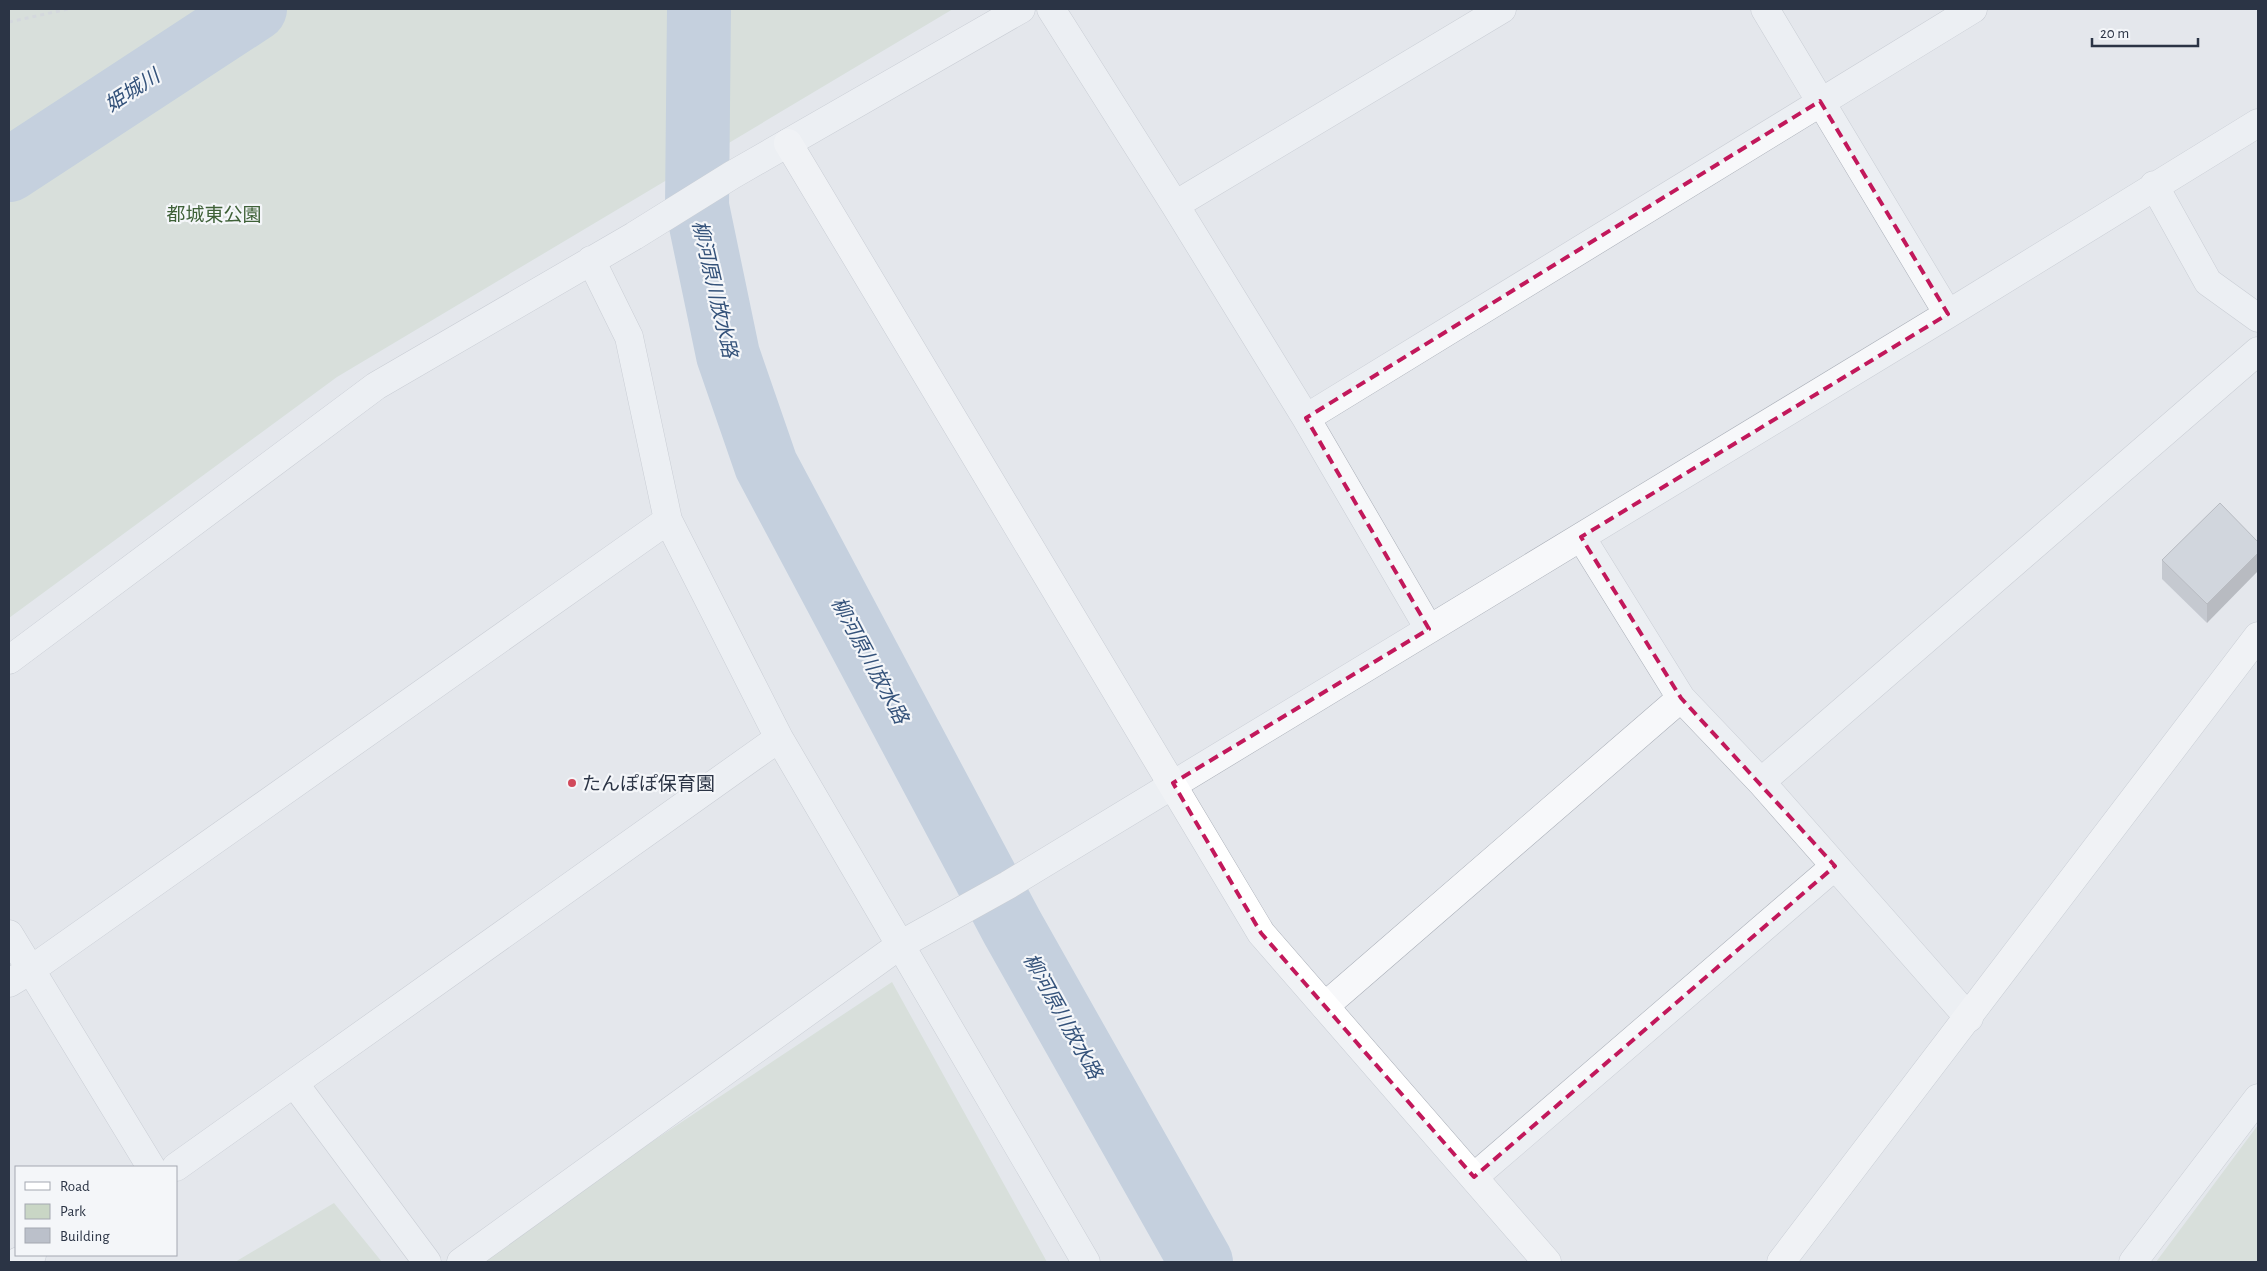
<svg xmlns="http://www.w3.org/2000/svg" width="2267" height="1271" font-family="'Alegreya Sans','Noto Sans JP',sans-serif">
  <style>
    .green { fill: #c9d6c5 }
    .lines { fill: none; stroke-linecap: round; stroke-linejoin: round }
    .river { stroke: #9fb4cc; stroke-width: 64 }
    .street-casing { stroke: #a9aeb7; stroke-width: 29 }
    .secondary-casing { stroke: #a9aeb7; stroke-width: 29 }
    .path { stroke: #c2c5cb; stroke-width: 3; stroke-dasharray: 4 4; stroke-linecap: butt }
    .street { stroke: #f7f8fa; stroke-width: 28 }
    .secondary { stroke: #fff; stroke-width: 28 }
    .wall { fill: #a1a5ae }
    .shaded-wall { fill: #83868d }
    .building { fill: #bbc0ca; stroke: #83868d }
    .marked { fill: none; stroke: #c2185b; stroke-width: 4; stroke-dasharray: 10 6; stroke-linejoin: round }
    .poi-dot { fill: #d1495b; stroke: #f4f6f9; stroke-width: 2 }
    .labels { text-anchor: middle; stroke-width: 4.5; stroke-linejoin: round; paint-order: stroke }
    .park-label { font-size: 19px; fill: #3f6138; stroke: #f4f6f9 }
    .poi-label { font-size: 19px; fill: #2b3445; stroke: #f4f6f9; text-anchor: start }
    .water-label { font-size: 20px; font-style: italic; fill: #34527a; stroke: #f4f6f9 }
  </style>
  <rect width="100%" height="100%" fill="#e4e7ec"/>
  <!-- green -->
  <path class="green" d="M9 9H953L337 377 9 618Z
    M892 982 1047 1262H471Z
    M2258 1125V1262H2156Z
    M334 1203 382 1262H235Z"/>
  <g class="lines">
    <!-- river -->
    <path class="river" d="M699 9 697 206 728 355 766 465 1012 927 1201 1262
      M9 170 255 9"/>
    <defs>
      <path id="street" d="M1051 9 1175 205 1306 418 1429 629
        M1765 9 1948 314
        M2154 185 2208 282 2258 318
        M1175 205 1502 9
        M591 260 629 337 668 520 779 738 1086 1262
        M1306 418 1973 9
        M1581 537 1681 698 1761 782 1969 1018
        M9 660 376 386 634 236 732 175 1021 9
        M1761 782 2258 351
        M9 934 151 1167
        M9 983 32 969 668 520
        M1325 1006 1681 698
        M294 1083 779 738
        M176 1167 294 1083 427 1262
        M1474 1177 1835 866
        M17 1262 32 1255
        M461 1262 900 945 1008 885 1948 314 2258 123
        M2133 1262 2258 1098"/>
      <path id="secondary" d="M788 143 1261 933 1547 1262
        M1781 1262 2258 636"/>
    </defs>
    <!-- street casing -->
    <use href="#street" class="street-casing"/>
    <!-- secondary casing -->
    <use href="#secondary" class="secondary-casing"/>
    <!-- path -->
    <path class="path" d="M9 22 68 9"/>
    <!-- street -->
    <use href="#street" class="street"/>
    <!-- secondary -->
    <use href="#secondary" class="secondary"/>
  </g>
  <!-- wall -->
  <path class="wall" d="M2220 503 2207 623 2162 579V560Z"/>
  <!-- shaded-wall -->
  <path class="shaded-wall" d="M2258 553V571L2207 623V604Z"/>
  <!-- building -->
  <path class="building" d="M2220 503 2258 542V553L2207 604 2162 560Z"/>
  <!-- marked area -->
  <path d="M0 0H2267V1271H0ZM1820 101 1948 314 1581 537 1681 698 1835 866 1474 1177 1261 933 1173 783 1429 629 1306 418Z" fill="#e4e7ec" fill-opacity=".55" fill-rule="evenodd"/>
  <path class="marked" d="M1820 101 1948 314 1581 537 1681 698 1835 866 1474 1177 1261 933 1173 783 1429 629 1306 418Z"/>
  <!-- markers -->
  <circle class="poi-dot" cx="572" cy="783" r="5"/>
  <g class="labels">
    <!-- park labels -->
    <g class="park-label">
      <text x="214" y="221">都城東公園</text>
    </g>
    <!-- poi labels -->
    <g class="poi-label">
      <text x="582" y="790">たんぽぽ保育園</text>
    </g>
    <!-- water labels -->
    <g class="water-label">
      <text transform="translate(132 90) rotate(-33)" y="7">姫城川</text>
      <text transform="translate(715 289) rotate(77)" y="7">柳河原川放水路</text>
      <text transform="translate(870 660) rotate(62)" y="7">柳河原川放水路</text>
      <text transform="translate(1063 1016) rotate(61)" y="7">柳河原川放水路</text>
    </g>
  </g>
  <!-- border -->
  <rect width="2267" height="1271" fill="none" stroke="#2b3445" stroke-width="20"/>
  <!-- legend -->
  <rect x="15" y="1166" width="162" height="90" fill="#f4f6f9" stroke="#a4a8b1"/>
  <rect x="25" y="1182" width="25" height="8" fill="#ffffff" stroke="#a4a8b1"/>
  <text x="60" y="1191" font-size="15" fill="#2b3445">Road</text>
  <rect x="25" y="1204" width="25" height="15" fill="#c9d6c5" stroke="#a4a8b1"/>
  <text x="60" y="1216" font-size="15" fill="#2b3445">Park</text>
  <rect x="25" y="1228" width="25" height="15" fill="#bbc0ca" stroke="#a4a8b1"/>
  <text x="60" y="1241" font-size="15" fill="#2b3445">Building</text>
  <!-- scale -->
  <path d="M2092 38v8h106v-8" fill="none" stroke="#2b3445" stroke-width="2.5"/>
  <text x="2100" y="38" font-size="15" fill="#2b3445" stroke="#f4f6f9" stroke-width="4" paint-order="stroke">20 m</text>
</svg>
